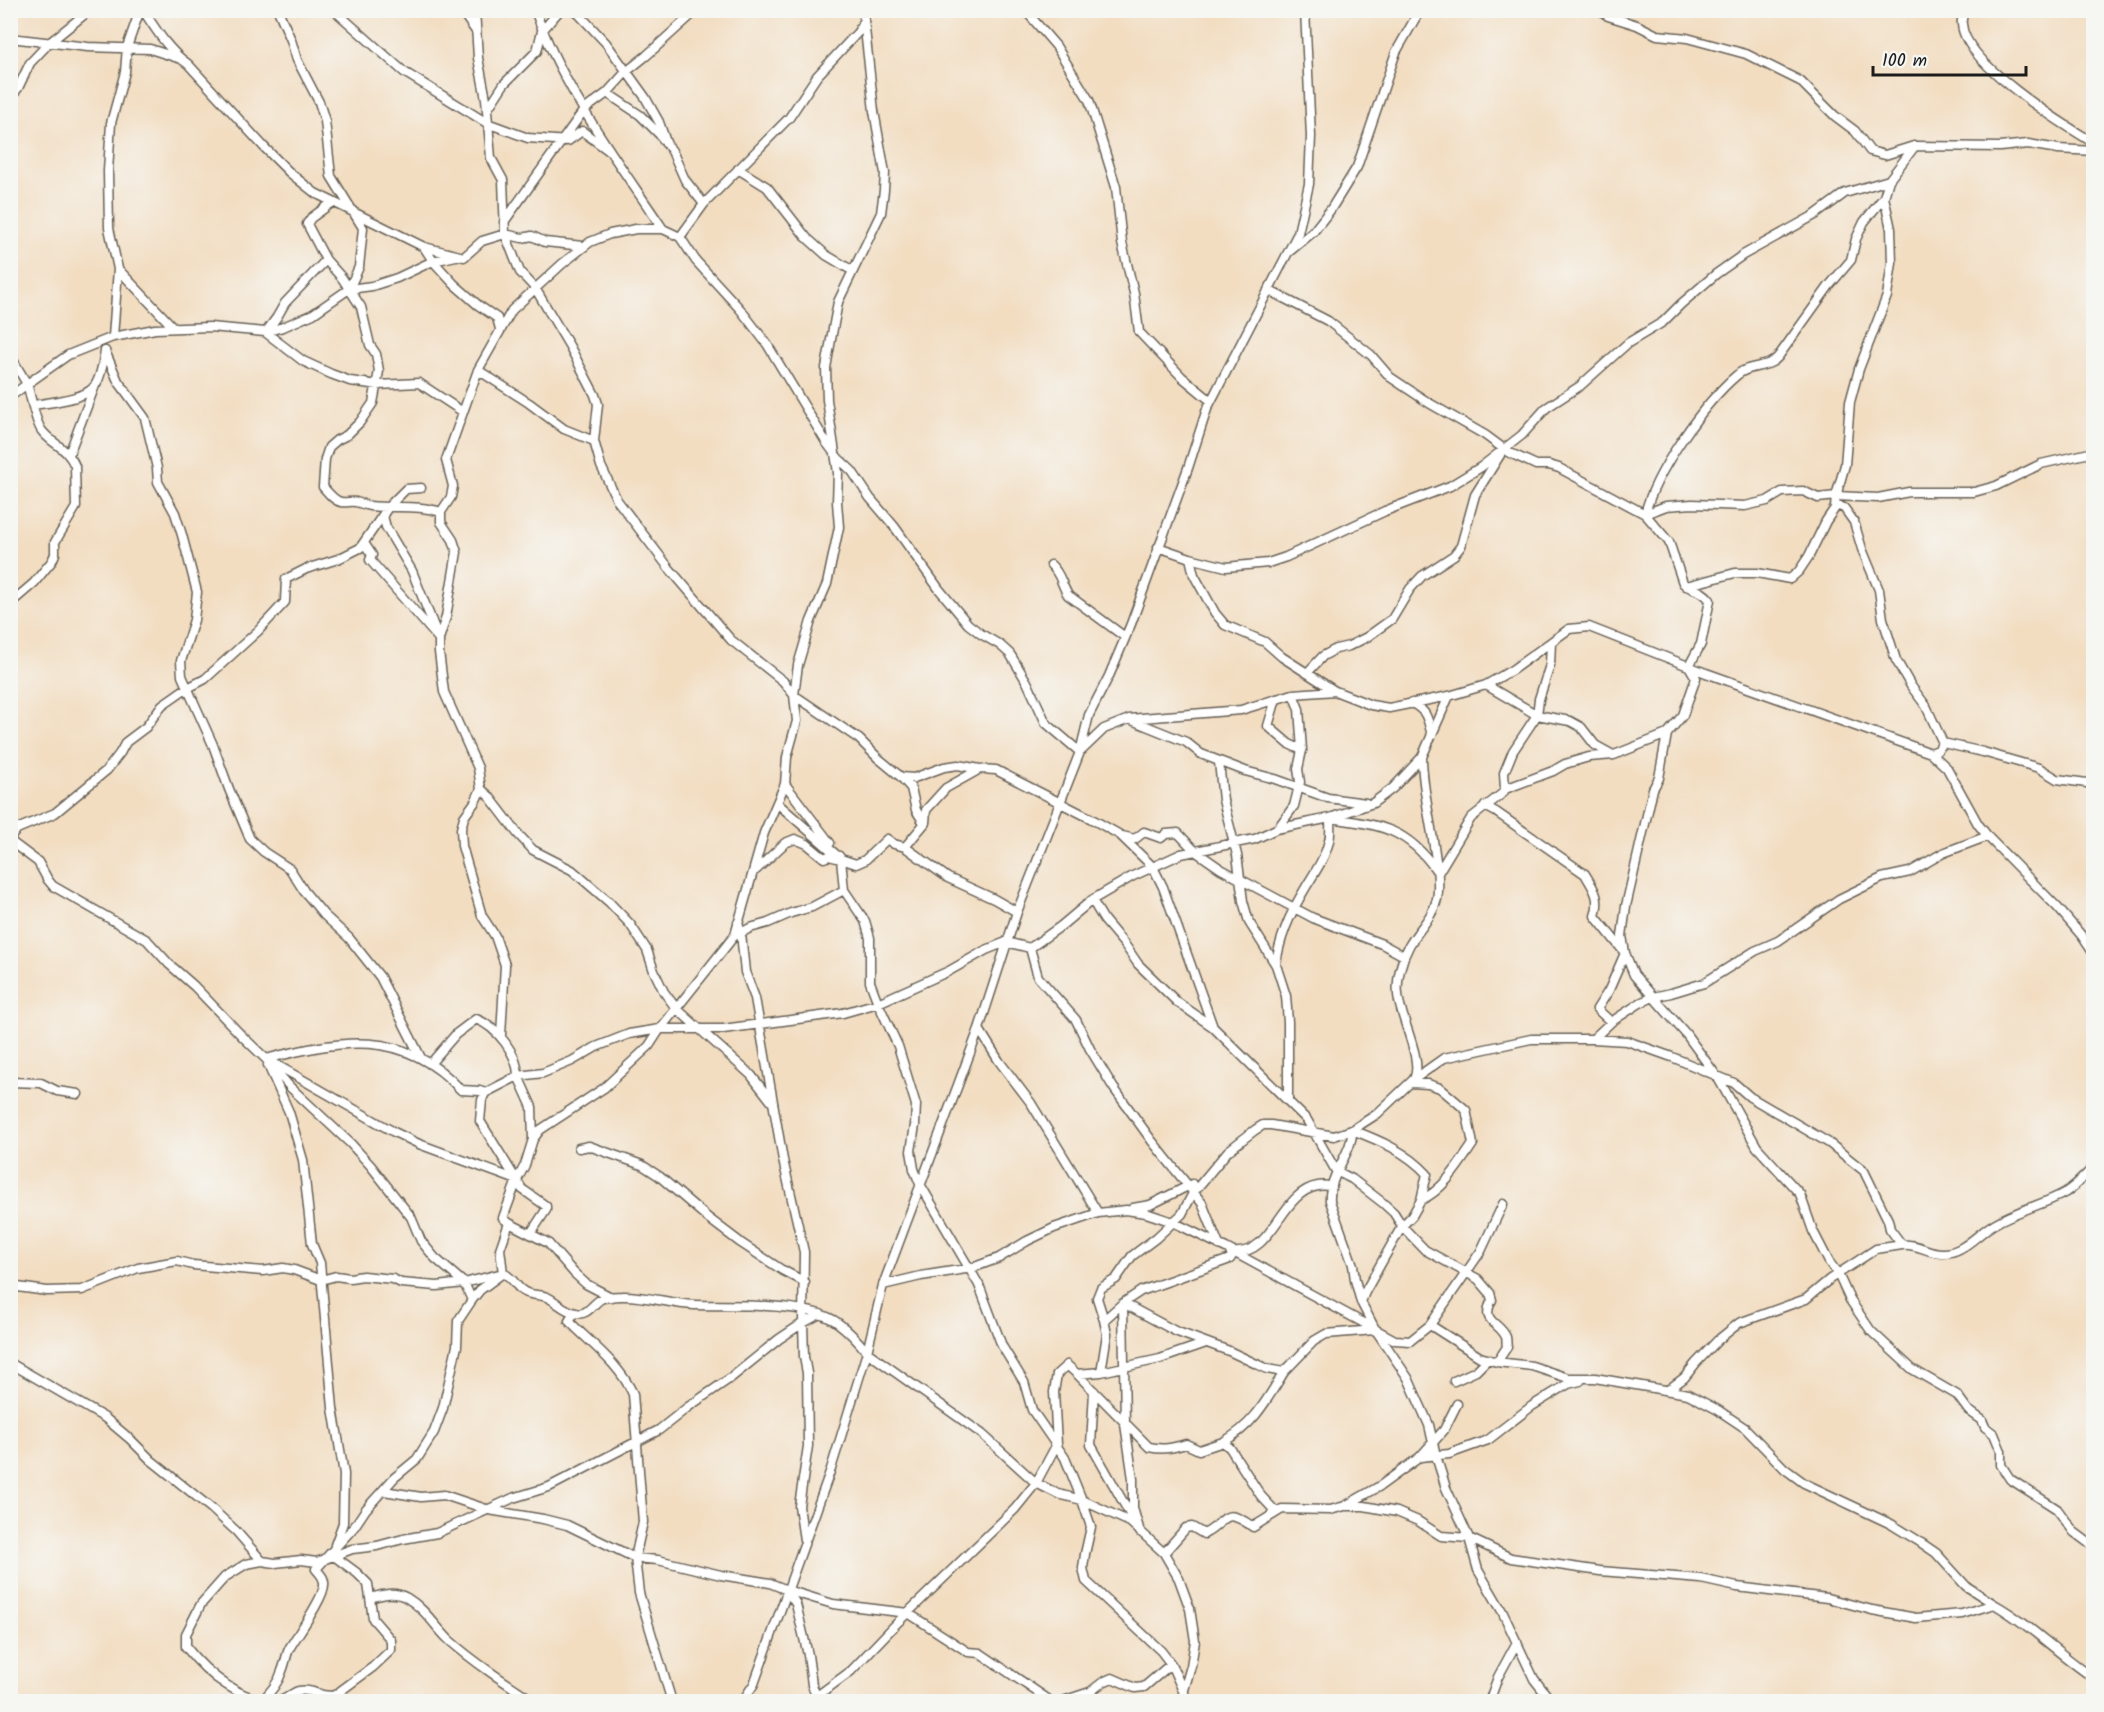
<svg xmlns="http://www.w3.org/2000/svg" width="2104" height="1712" font-family="Kalam,sans-serif">
  <style>
    .lines { fill: none; stroke-linecap: round; stroke-linejoin: round }
    .street-casing { stroke: #676056; stroke-width: 11 }
    .street { stroke: #fff; stroke-width: 8 }
  </style>
  <rect width="100%" height="100%" fill="#f6f6f2"/>
  <filter id="ink" filterUnits="userSpaceOnUse"><feTurbulence type="fractalNoise" baseFrequency=".0167" numOctaves="2"/><feDisplacementMap in="SourceGraphic" scale="12" xChannelSelector="R" yChannelSelector="G"/><feConvolveMatrix kernelMatrix="1 2 1 2 8 2 1 2 1" color-interpolation-filters="sRGB"/></filter>
  <filter id="wash" filterUnits="userSpaceOnUse"><feTurbulence type="fractalNoise" baseFrequency=".008" numOctaves="4" result="noise"/><feDisplacementMap in="SourceGraphic" scale="24" xChannelSelector="R" yChannelSelector="G"/><feGaussianBlur stdDeviation="1.35" result="paint"/><feColorMatrix in="noise" values="0 0 0 0 0 0 0 0 0 0 0 0 0 0 0 0 0 1.4 0 .05"/><feComposite in="paint" operator="in"/></filter>
  <g filter="url(#wash)">
    <rect width="100%" height="100%" fill="#f2ddc1"/>
  </g>
  <g filter="url(#ink)">
    <g class="lines">
      <defs>
        <path id="street" d="M143 10C156 30 169 51 188 64L264 147 290 173 315 193 424 247 464 257 482 241 505 234 522 238 532 236 545 242 583 246
          M278 10 291 40 297 60 319 102 325 121 331 176 363 228 359 267 349 289
          M334 10 404 72 487 123 528 138 568 141 582 131 608 150
          M461 10 475 30
          M475 10 478 58 486 99 491 158 503 180 505 234 520 272 535 288 570 347 595 395 598 404 594 441 601 466 617 500 669 568 731 640 783 681 794 695 859 739 878 758 901 777 914 778 944 767 958 765 980 769
          M535 10C564 91 616 159 663 229
          M575 10 606 43 645 97 659 122 667 145
          M1025 10 1056 46 1089 100 1116 187 1122 243 1134 293 1139 332 1182 377 1211 401
          M1600 10 1608 16 1637 25 1657 35 1687 38 1746 54 1800 81 1835 116 1855 131 1870 151 1885 155 1914 146
          M1964 10C1963 15 1961 20 1962 24 1964 63 2061 123 2094 143
          M10 38 88 47 150 49 178 58
          M607 93 640 115 660 135 672 151 685 180 704 204
          M10 98 18 88 30 63 49 43 90 10
          M487 110 504 84 537 51 542 31 560 10
          M738 169 767 187 806 237 826 255 853 271
          M333 202 311 218 307 224 326 260 342 278 361 307 370 345 376 354 379 371 373 403 360 422 347 435 337 440 329 447 325 459 323 487C328 492 334 501 341 502 346 503 351 501 356 502 360 503 365 505 370 506 394 509 418 504 441 512
          M504 222 584 110 607 93 626 72 646 56 697 10
          M680 237 704 204 789 118 817 76 858 32 864 20 863 10
          M424 247 433 261 454 284 478 305 497 318 500 329
          M1290 251 1313 232 1331 209 1357 167 1396 52 1420 10
          M118 269 174 328
          M1268 290 1328 321 1371 355 1390 377 1429 403 1485 435 1508 452 1536 465H1549L1559 468 1645 514 1669 542 1683 583C1693 592 1701 588 1710 600L1701 644 1689 666 1696 678 1683 715 1667 734 1614 755 1589 757 1565 764 1553 771 1505 789 1503 793 1471 818 1438 873
          M265 332 303 361 331 374 350 381 378 385 419 383 463 412
          M266 332 277 317 285 303 326 260
          M113 337 118 269 109 228 108 171 111 123 125 72 127 47 140 10
          M105 351 118 381 145 418 157 468 158 482 175 513 182 535 197 592 194 620 181 661 182 676 213 745 229 789 250 839 264 852 290 869 304 891 324 915 349 938 380 977 421 1058
          M10 355 27 384 10 397
          M478 370 529 403 564 429 594 441
          M33 405C48 403 83 399 93 388 101 380 103 362 105 351
          M69 454 94 388
          M1836 505 1844 508 1854 522 1862 549 1879 590 1883 619 1896 660 1911 686 1926 706 1943 743 1938 750 1931 753
          M1645 514 1666 506 1692 504 1745 506 1767 501 1782 492 1803 491 1818 498 1836 496 1845 465 1850 402 1859 369 1887 296 1892 263 1891 229 1884 197 1889 180 1915 146 2000 147 2028 144 2058 149 2094 151
          M1645 514C1655 472 1704 403 1737 375 1749 364 1768 369 1778 357L1829 286 1851 260 1856 239 1864 222 1884 197
          M364 543 372 555 370 560 439 639 412 571 386 527 383 516
          M1158 547 1190 558 1226 567 1268 563 1286 557 1385 511 1450 486 1481 467 1522 435 1546 408 1580 386 1628 343 1663 322 1681 304 1716 274 1743 255 1815 215 1845 193 1889 180
          M1190 558 1194 575 1215 613 1225 625 1265 642 1282 657 1335 691
          M1051 565C1061 574 1061 584 1068 595L1125 637
          M1686 586 1735 573H1757L1790 579 1799 571 1809 556 1826 521 1835 508 1836 496 1878 498 1909 492H1974L1996 486 2041 464 2094 452
          M10 598 13 601 34 583 52 561 55 554V542L76 507 75 466C68 448 53 445 42 431 35 422 31 396 27 384L68 355 113 337 155 329 210 327 265 332 283 327 313 314 349 289 372 286 397 278 433 261 456 256
          M1308 672 1323 656 1336 649 1349 646 1367 637 1392 619 1410 589 1422 576 1454 555 1461 546 1475 495 1500 455
          M1486 685 1537 715 1570 721 1581 727 1595 745 1613 755
          M1293 694 1299 709 1302 750
          M1276 699 1268 726 1289 744 1302 750 1298 769 1300 782 1294 806 1278 828
          M1412 703C1428 712 1427 718 1432 735
          M1129 719 1186 742 1201 754 1245 771 1275 779 1328 798 1366 803
          M1943 743 1983 752 2039 768 2057 779 2094 784
          M1219 762 1223 800 1237 855 1243 901 1249 922 1276 965 1286 996 1288 1022V1099
          M901 777 911 788 916 810 924 823
          M785 784 830 843
          M481 789 489 796 518 834 533 850 572 870 609 902 630 924 647 950 654 971 664 992 676 1008 751 1075 772 1102
          M1505 789 1504 773 1513 751 1537 715 1539 699 1550 665 1551 642
          M1485 806 1496 812 1585 874C1594 889 1601 898 1595 916L1625 953 1634 975 1686 1034 1718 1078 1757 1147 1800 1194 1813 1231 1829 1262 1838 1274 1850 1300 1871 1331 1912 1369 1957 1395 1968 1410 1982 1420 1985 1427 1994 1434 2001 1451V1465L2010 1479 2057 1509 2074 1532 2094 1547
          M1331 818C1379 825 1406 827 1436 870
          M1122 836 1135 839 1144 832 1161 838 1166 834 1178 833 1195 851 1221 869 1313 918 1382 944 1404 956
          M10 838 17 829 55 813 107 770 120 753 126 742 146 727 162 705 182 691 205 679 258 631 285 602 286 579 306 569 338 559 360 548 389 506 406 489 421 488
          M10 841 38 862 48 880 53 886 147 940 169 964 194 986 241 1035 266 1059 290 1087 351 1144 371 1166 411 1217 421 1241 435 1258 464 1283 472 1300 458 1321 457 1346 443 1408 434 1432 417 1459 394 1478 366 1509 354 1527 316 1569C320 1574 325 1578 324 1585 324 1598 297 1635 289 1649 286 1656 285 1664 282 1671 278 1684 270 1692 261 1702
          M839 856 841 859 856 864 865 860 887 839 894 844 905 847
          M841 859 844 890 865 921 870 938V982L878 1003 898 1046 916 1105 915 1125 911 1151 914 1169 920 1184 979 1285 1002 1346 1024 1382 1032 1410 1065 1458 1082 1500 1091 1527 1085 1554 1083 1568 1086 1581 1161 1651 1171 1664 1188 1702
          M756 870 785 843 795 839 807 844 824 858 829 856 841 859 777 803
          M1092 900 1104 920 1125 945 1138 964 1177 1002 1213 1027 1307 1120 1336 1171 1352 1179 1383 1203 1394 1213 1402 1226 1425 1250 1478 1279 1490 1293 1492 1300C1480 1323 1499 1321 1506 1337 1507 1340 1506 1344 1507 1347L1497 1362
          M1017 912 994 899 948 878 905 847 925 823 926 810 946 788 980 769 996 770 1090 818 1120 835 1153 867 1163 887 1213 1027
          M738 923 741 933 745 972 755 998 783 1160 804 1252 803 1323 804 1357 807 1373 808 1446 799 1506 804 1540
          M741 933 750 928 768 923 791 913 812 907 844 890
          M1030 948 1038 977 1076 1020 1090 1049 1113 1087 1152 1141 1202 1203 1219 1245
          M1276 965C1279 938 1292 910 1306 887 1315 872 1325 858 1329 841 1331 834 1330 825 1330 818
          M1611 1022 1597 1009 1609 990 1625 953 1622 936 1626 906 1653 789 1659 778 1667 734
          M979 1029 999 1061 1031 1103 1098 1213
          M501 1035 505 965 495 936 482 916 462 846 461 829 464 817 475 802 481 789 478 768 444 692 439 652V639L446 617 457 552 453 540 441 522V512L451 497 453 486 446 460 478 370 512 310 562 264 590 242 610 234 636 229H663L680 237 696 261 740 309 767 344 826 442 838 458 852 471 870 498 894 526 939 589 968 624 981 634 1000 645 1010 654 1027 682 1046 723 1080 752 1104 729 1129 719 1241 710 1293 694 1335 691 1371 705 1389 708 1449 696 1486 685 1512 670 1569 629 1589 627 1706 673 1931 753 1947 768 1978 824 1989 838 2058 908 2082 936 2094 954
          M1593 1039 1627 1041 1672 1057 1734 1083 1750 1097 1829 1143 1864 1171 1888 1220 1890 1229 1902 1245 1876 1249 1830 1279 1806 1299 1739 1323 1718 1340 1696 1363 1684 1378 1668 1390
          M266 1059C340 1040 403 1027 461 1090L480 1091 485 1093
          M275 1064 394 1132 419 1144 517 1180
          M430 1064 456 1034 476 1019C497 1027 518 1054 518 1076L485 1093 482 1100 480 1121 522 1189 546 1206V1210L531 1233
          M268 1065 289 1112 303 1160 312 1244 320 1263 333 1408 344 1474 343 1523 335 1545
          M1414 1079C1424 1060 1399 1016 1398 994 1396 979 1402 959 1409 946 1418 930 1433 917 1437 899 1440 884 1437 867 1435 853 1431 823 1422 787 1422 757
          M10 1082 41 1083 57 1091 78 1094
          M1411 1083 1428 1084 1440 1088 1466 1110 1473 1144C1460 1163 1444 1190 1421 1200
          M1352 1130C1354 1151 1328 1175 1330 1201L1353 1265 1355 1280 1361 1302 1375 1329 1408 1378 1429 1425 1436 1456 1446 1488 1469 1538 1478 1570 1502 1611 1534 1679 1552 1702
          M1352 1130C1379 1140 1407 1152 1427 1174L1421 1200 1412 1216 1402 1226 1365 1292 1361 1302
          M533 1139 532 1107 518 1076 543 1073 572 1061 596 1047 629 1034 660 1029H723L843 1013 878 1003 949 971 986 950 1006 942 1030 948 1061 926 1092 900 1133 876 1181 854 1255 839 1276 829 1330 818 1373 803 1393 788 1422 757 1449 696
          M579 1148 589 1146 642 1165 659 1176 708 1218 741 1243 782 1270 805 1282
          M1133 1208 1150 1205 1192 1184
          M509 1223 548 1243 574 1273 586 1284 611 1297
          M1902 1245C1917 1243 1928 1253 1942 1253 1963 1254 1978 1233 1994 1224 2017 1210 2044 1205 2066 1192 2077 1185 2085 1175 2094 1167
          M1233 1252C1274 1256 1280 1192 1318 1186 1322 1185 1327 1186 1332 1186
          M883 1285 921 1276 972 1268 999 1258 1027 1241 1054 1228 1098 1213 1126 1210 1146 1213 1173 1222 1226 1248 1395 1340 1410 1341 1430 1325 1480 1357 1497 1362 1532 1366 1568 1378H1595L1688 1394 1718 1410 1745 1428 1785 1469 1804 1483 1891 1524 1917 1540 1936 1553 1966 1586 1994 1604
          M10 1286 47 1291 82 1290 138 1268 177 1261 193 1265 263 1271 283 1268 294 1270 321 1280 336 1276 350 1278 363 1276 393 1279 401 1283 437 1286 464 1283 503 1273C513 1277 515 1286 523 1291 532 1297 540 1293 549 1298 558 1303 565 1311 576 1313 589 1316 593 1302 603 1298 608 1297 616 1296 621 1296 645 1295 670 1304 694 1305 731 1306 808 1301 838 1323 849 1331 858 1341 867 1352L982 1434 1036 1483 1058 1494 1082 1500 1130 1522 1164 1553 1179 1579 1190 1609 1195 1641 1191 1666 1184 1690
          M472 1300 480 1290 503 1273 500 1249 509 1223 503 1218 517 1180 525 1165 533 1139 540 1130 604 1088 649 1046 660 1029 735 935 764 833 785 784 787 757 797 721 794 695 798 665 811 621 827 584 839 527 837 502 838 473 827 400 826 368 832 334 838 302 881 213 884 190 885 173 874 111 864 20
          M574 1313 569 1321C591 1344 619 1363 633 1394L643 1522 635 1558 639 1593 672 1702
          M1104 1320 1097 1298 1101 1288 1116 1279 1132 1256 1156 1238 1182 1214 1193 1193 1228 1151 1255 1130 1263 1125H1271L1334 1136 1352 1130 1377 1114 1413 1080 1444 1058 1531 1039H1593L1611 1022 1640 1003 1653 997 1671 993 1704 983 1755 951 1778 941 1839 899 1882 878 1910 872 1943 853 1988 836
          M1430 1325 1481 1251 1503 1204
          M10 1363 105 1418 130 1439 151 1460 212 1509 236 1531 262 1561
          M1101 1372 1160 1359 1206 1343
          M1077 1374 1149 1447C1163 1450 1173 1448 1186 1444L1199 1450 1223 1442 1230 1448 1261 1496 1276 1512
          M1454 1381 1476 1371 1488 1359
          M1094 1391 1091 1445 1140 1532 1133 1508V1479L1125 1424 1123 1303 1175 1331 1229 1351 1267 1369 1284 1372 1314 1341 1326 1334 1375 1330
          M1223 1442C1254 1425 1266 1401 1284 1372
          M1420 1457 1444 1430 1457 1404
          M384 1491 421 1497 444 1495 489 1510 543 1519 567 1525 635 1558 658 1560 721 1575 770 1583 787 1590 796 1604 808 1655 812 1685 818 1701
          M1345 1506H1364L1397 1512 1418 1521 1441 1536 1469 1538 1511 1558 1600 1571 1701 1579 1737 1587 1827 1598 1872 1610 1916 1618 1962 1614 1994 1604C2030 1624 2059 1655 2094 1678
          M1164 1553 1186 1528 1192 1527 1204 1534C1228 1522 1222 1505 1253 1527L1282 1509 1330 1510 1345 1506 1380 1486 1420 1457 1449 1454 1488 1440 1532 1406 1568 1384 1580 1381
          M334 1556 357 1573 368 1584 373 1619 391 1640V1650L373 1667 335 1695C322 1699 312 1688 299 1691 292 1692 287 1700 279 1701 243 1704 207 1674 186 1647V1634L201 1604 225 1577 246 1564 262 1561 275 1563 301 1560 317 1562 352 1549 377 1546 403 1539 437 1533 513 1498 549 1487 659 1430 688 1407 732 1377 779 1339 803 1323 820 1314
          M787 1590 833 1604 908 1613 968 1652 980 1653 1052 1702
          M371 1598C383 1594 395 1591 407 1598 424 1608 435 1626 449 1640 475 1663 506 1683 535 1702
          M742 1702 754 1684 831 1469 867 1352 883 1285 979 1029 1017 912 1080 752 1089 715 1109 676 1131 624 1188 468 1207 409 1298 233 1309 184 1311 136 1305 10
          M809 1702 851 1671 898 1622 1015 1509 1036 1483 1057 1444 1054 1392 1057 1374 1067 1365 1077 1374 1101 1372 1107 1334 1104 1320 1123 1303 1141 1291 1230 1259 1232 1256 1230 1252
          M1060 1702 1090 1692 1103 1682 1112 1678 1135 1688 1144 1687 1171 1664
          M1489 1702 1498 1677 1517 1642"/>
      </defs>
      <!-- street casing -->
      <use href="#street" class="street-casing"/>
      <!-- street -->
      <use href="#street" class="street"/>
    </g>
  </g>
  <!-- margin -->
  <rect width="2104" height="1712" fill="none" stroke="#f6f6f2" stroke-width="36"/>
  <!-- scale -->
  <path d="M1873 66v9h153v-9" fill="none" stroke="#1c1c1c" stroke-width="3"/>
  <text x="1882" y="66" font-size="18" fill="#1c1c1c" stroke="#f6f6f2" stroke-width="4.5" paint-order="stroke">100 m</text>
</svg>
